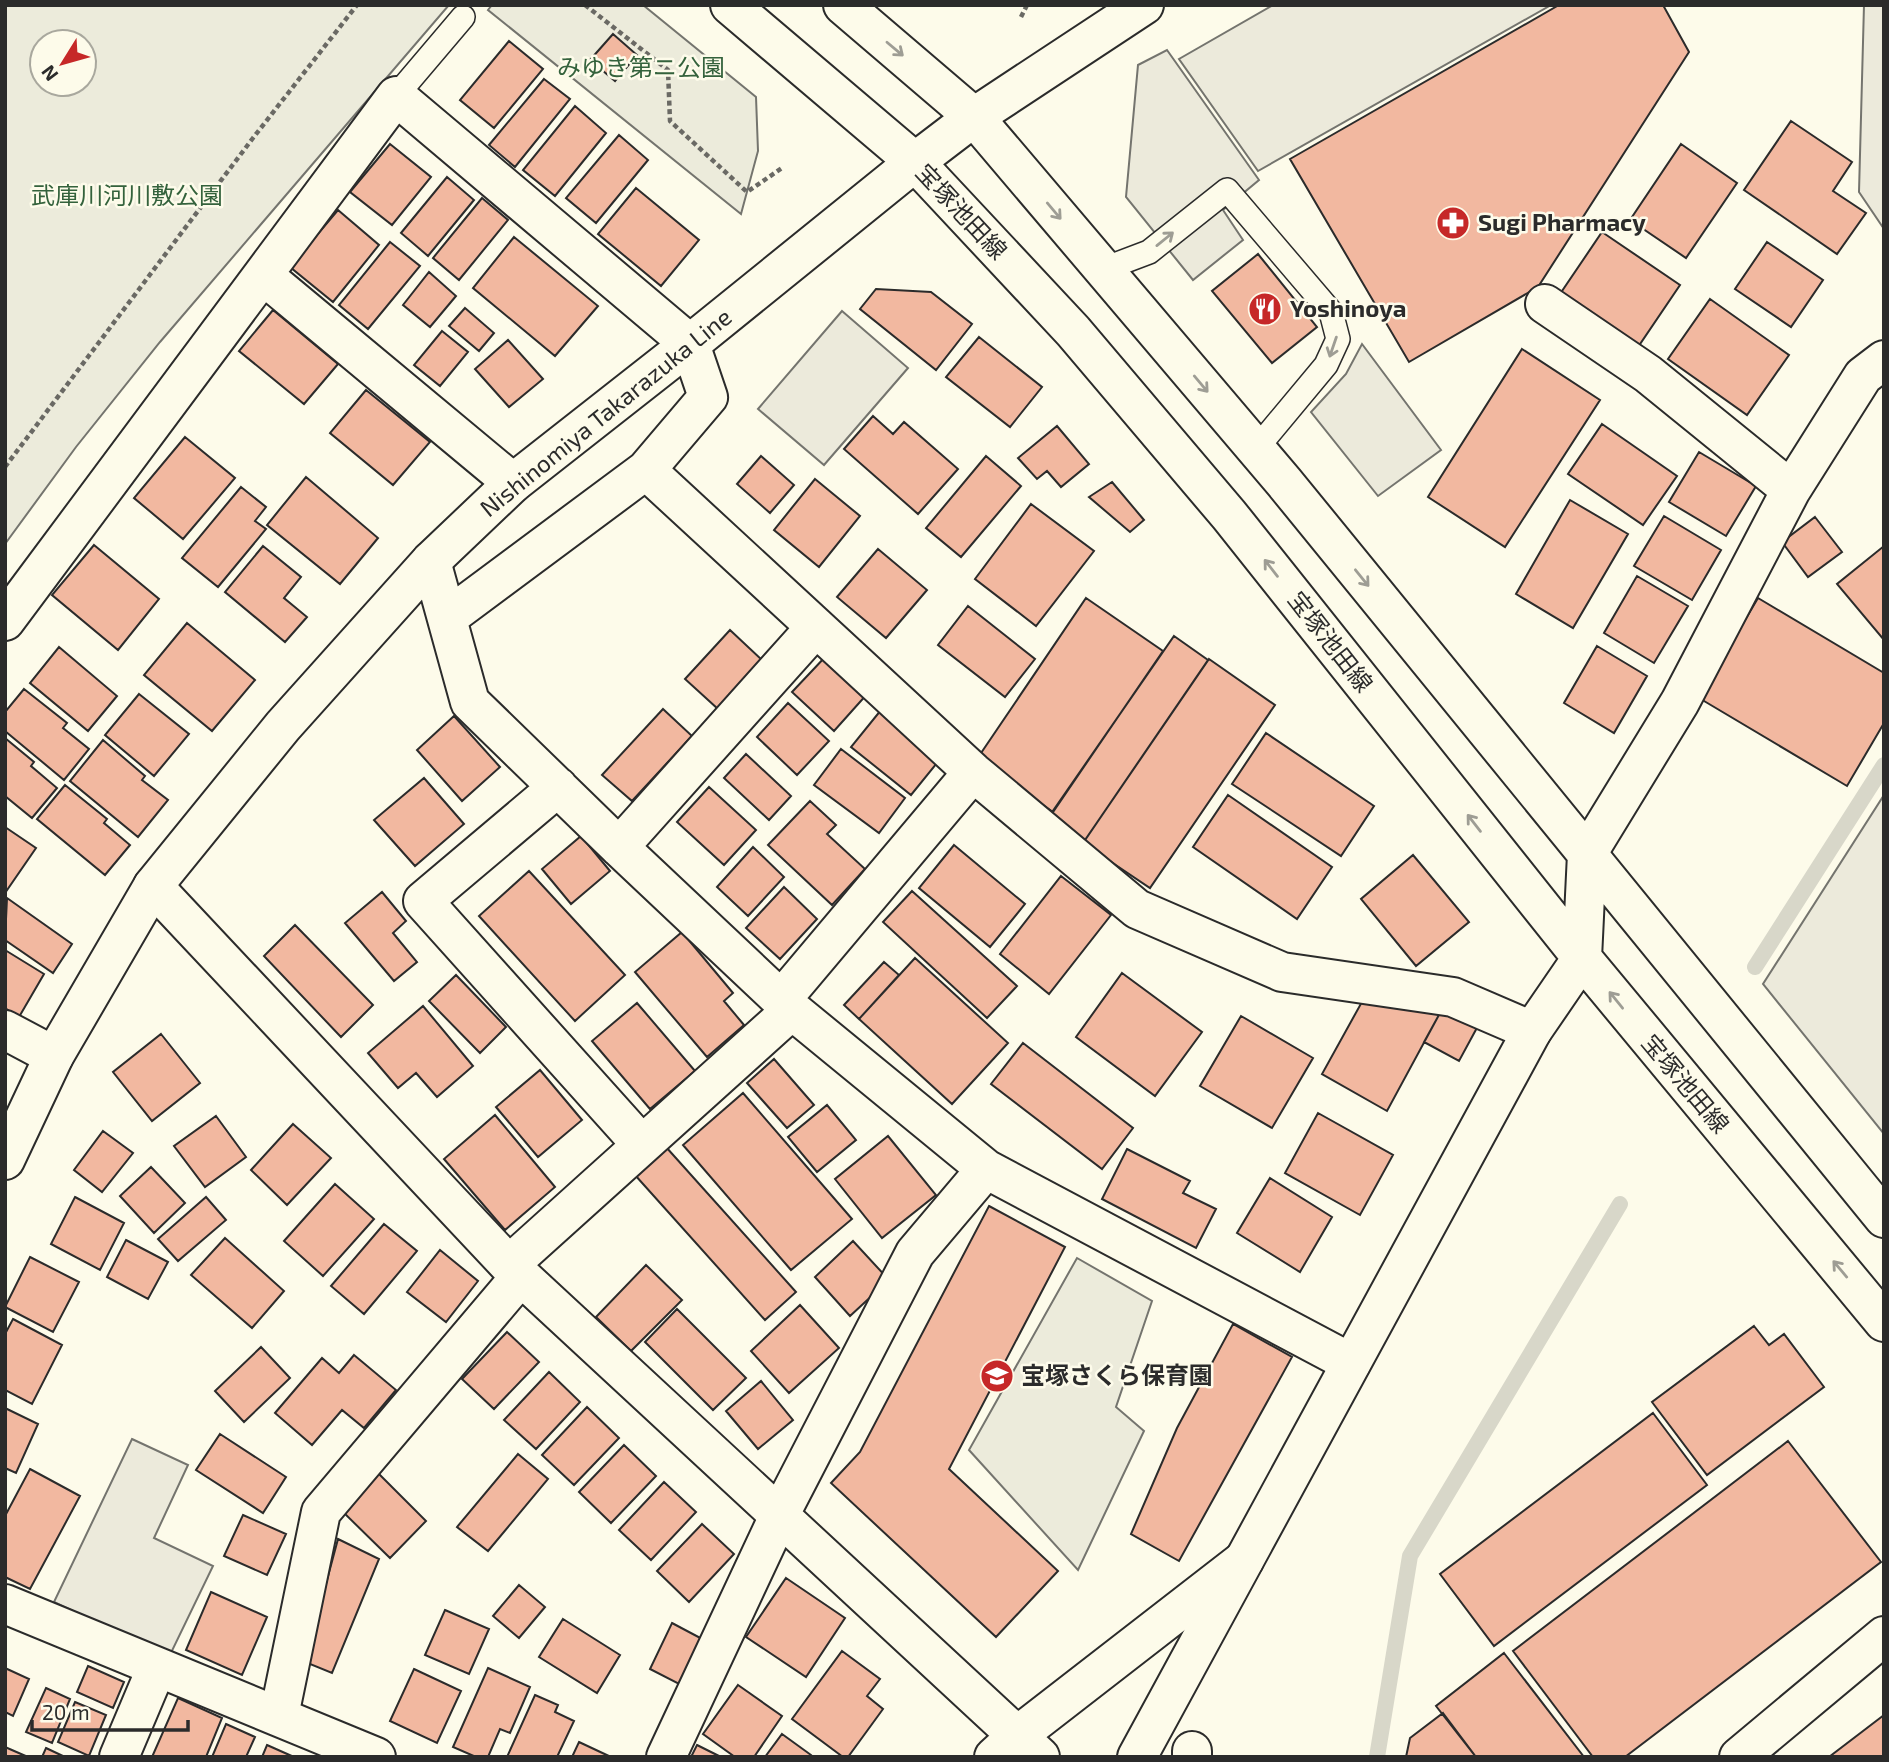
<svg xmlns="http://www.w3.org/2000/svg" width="1889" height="1762" font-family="'Exo 2','Noto Sans JP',sans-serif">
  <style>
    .green { fill: #ecebdb; stroke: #74746e; stroke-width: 2; fill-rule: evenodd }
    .parking { fill: #eceadb; stroke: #74746e; stroke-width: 2 }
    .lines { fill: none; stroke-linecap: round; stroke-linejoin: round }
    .stream { stroke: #d8d7c9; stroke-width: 16 }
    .building { fill: #f2b8a0; stroke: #2b2b2b; stroke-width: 2 }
    .service-casing { stroke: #2b2b2b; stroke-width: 26 }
    .minor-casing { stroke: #2b2b2b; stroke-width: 42 }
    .tertiary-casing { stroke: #2b2b2b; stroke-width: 42 }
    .secondary-casing { stroke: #2b2b2b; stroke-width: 42 }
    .path { stroke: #6a6964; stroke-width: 4.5; stroke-dasharray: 5 3.5; stroke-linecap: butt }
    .service { stroke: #fdfbea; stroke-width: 23 }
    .minor { stroke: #fdfbea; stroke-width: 38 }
    .tertiary { stroke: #fdfbea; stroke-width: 38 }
    .secondary { stroke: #fdfbea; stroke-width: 38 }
    .oneway { stroke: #9e9d94 }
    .labels { text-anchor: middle; stroke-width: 5; stroke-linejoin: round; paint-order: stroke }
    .park-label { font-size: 24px; fill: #34623c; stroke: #fdfbea }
    .street-label { font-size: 24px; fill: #2b2b2b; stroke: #fdfbea }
    .poi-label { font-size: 24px; font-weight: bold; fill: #2b2b2b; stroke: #fdfbea; text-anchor: start }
  </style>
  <rect width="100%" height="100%" fill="#fdfbea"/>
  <!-- green -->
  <path class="green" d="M5 5H449L160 342 76 447 5 544ZM42 42H84V84H42Z
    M492 5H643L756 97 758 151 741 214 488 10Z
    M1077 1258 1152 1301 1116 1407 1144 1431 1078 1570 969 1450Z"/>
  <!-- parking -->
  <path class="parking" d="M1273 5H1551L1258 171 1179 59Z
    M1864 5H1884V229L1859 192Z
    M1167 50 1259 180 1223 210 1243 240 1193 280 1126 197 1138 65Z
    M842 311 908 368 824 465 758 409Z
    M1362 344 1441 450 1378 496 1311 412 1346 374Z
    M1884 795V1134L1763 984Z
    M132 1439 188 1465 154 1538 213 1566 169 1657 54 1602Z"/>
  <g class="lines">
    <!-- stream -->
    <path class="stream" d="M1755 967 1884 765
      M1377 1757 1410 1556 1620 1204"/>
  </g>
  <!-- building -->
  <path class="building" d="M1559 5H1663L1689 52 1538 287 1409 362 1290 159Z
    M613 34 637 55 615 81 590 60Z
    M509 41 543 69 494 128 460 100Z
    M544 79 570 99 515 167 489 145Z
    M575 106 606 133 555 196 523 170Z
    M1791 121 1852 162 1833 191 1866 213 1837 254 1744 190Z
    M619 135 648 160 596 223 566 198Z
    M390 144 431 177 392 225 350 192Z
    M1681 144 1737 183 1686 258 1630 220Z
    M447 177 474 200 428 256 401 233Z
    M636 188 699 240 661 286 598 234Z
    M482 198 508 220 459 280 433 258Z
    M338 210 379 245 333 302 290 267Z
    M1602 232 1680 285 1638 347 1560 294Z
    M514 237 598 306 555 356 473 288Z
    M390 242 420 266 368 329 339 305Z
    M1767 242 1823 280 1791 327 1735 289Z
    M1258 254 1317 327 1272 363 1212 291Z
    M429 272 456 296 430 327 403 305Z
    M876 289 931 292 972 324 936 370 860 309Z
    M1710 299 1789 355 1747 415 1668 359Z
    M465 308 494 333 479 351 449 326Z
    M273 310 338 364 304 404 239 351Z
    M442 331 468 352 440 386 414 365Z
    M979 337 1042 387 1010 427 946 377Z
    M508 340 543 379 509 407 475 369Z
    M1522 349 1600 400 1505 547 1428 497Z
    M366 390 430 442 393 485 330 433Z
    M873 416 893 434 904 422 958 469 918 514 844 449Z
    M1602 424 1677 476 1643 525 1568 474Z
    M1057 426 1089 464 1061 487 1047 471 1037 479 1018 458Z
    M185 437 235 478 183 539 134 498Z
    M1699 452 1756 486 1726 536 1669 502Z
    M761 456 794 485 770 513 737 484Z
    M986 456 1021 486 961 557 926 528Z
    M306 477 378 538 340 584 267 525Z
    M815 479 860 516 819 567 774 530Z
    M1112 482 1144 520 1130 532 1089 497Z
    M241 487 266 507 255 521 266 529 218 587 182 558Z
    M1570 500 1628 534 1573 628 1516 594Z
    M1031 504 1094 551 1036 626 975 579Z
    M1664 516 1721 550 1692 600 1634 566Z
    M1815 517 1842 552 1808 577 1782 542Z
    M94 545 159 599 118 650 52 595Z
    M263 546 301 577 284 598 307 617 285 642 225 592Z
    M1884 546V640L1837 584Z
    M878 549 927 590 886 638 837 597Z
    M1637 576 1688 606 1654 663 1604 633Z
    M1086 598 1163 651 1053 812 977 759Z
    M1758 598 1884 673V723L1847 786 1699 698Z
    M968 606 1035 659 1005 697 938 645Z
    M187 623 255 680 212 731 144 675Z
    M730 630 762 660 718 709 685 679Z
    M1174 636 1208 660 1083 843 1048 818Z
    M1597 646 1647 676 1614 733 1564 703Z
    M59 647 117 696 88 731 30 683Z
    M827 655 868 693 834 731 792 692Z
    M1209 659 1275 705 1150 888 1083 843Z
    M24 689 67 723 63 728 89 749 64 780 5 731V712Z
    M139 694 189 734 154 776 105 735Z
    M788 703 829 741 797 775 757 737Z
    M663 709 692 736 632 801 602 775Z
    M881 710 941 758 911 795 851 747Z
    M454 716 500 767 462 801 417 750Z
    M1266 733 1374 806 1341 856 1232 784Z
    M5 738 34 762 31 766 57 788 32 818 5 796Z
    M103 740 145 776 142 780 168 800 138 837 70 781Z
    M841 749 905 798 879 833 814 785Z
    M746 754 791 796 769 820 724 778Z
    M424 778 464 824 415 866 374 820Z
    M65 785 107 819 104 823 130 845 105 875 37 819Z
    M709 787 756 830 724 865 677 822Z
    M1228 795 1332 867 1297 919 1193 847Z
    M810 801 836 825 827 834 865 869 832 905 768 845Z
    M5 827 36 848 5 893Z
    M581 836 610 871 571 904 542 869Z
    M954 845 1025 904 990 947 919 888Z
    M753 847 784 877 748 916 717 887Z
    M1413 855 1469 922 1416 966 1361 899Z
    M529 871 625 975 575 1021 479 916Z
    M1061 876 1111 915 1049 994 1000 954Z
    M784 887 817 919 780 959 746 928Z
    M912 891 1017 986 987 1018 883 922Z
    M382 892 406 921 393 933 417 962 394 981 345 923Z
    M7 898 72 944 53 973 5 940Z
    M295 925 373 1005 341 1037 264 956Z
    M682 932 733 993 724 1001 744 1025 707 1057 635 972Z
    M5 950 44 974 19 1017 5 1008Z
    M915 958 1008 1043 952 1104 859 1019Z
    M884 962 899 975 859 1019 844 1005Z
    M1122 973 1202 1032 1155 1096 1076 1037Z
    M456 975 506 1027 480 1053 429 1001Z
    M1363 1000 1440 1013 1387 1111 1322 1074Z
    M637 1003 695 1071 650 1109 592 1041Z
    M423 1006 473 1066 437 1097 416 1073 398 1088 368 1053Z
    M1440 1013 1479 1024 1459 1061 1424 1042Z
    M1241 1016 1313 1058 1272 1128 1200 1086Z
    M161 1034 200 1083 152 1121 113 1072Z
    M1023 1043 1133 1128 1102 1169 991 1084Z
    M774 1059 814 1105 787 1128 747 1083Z
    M540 1070 582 1120 538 1157 496 1107Z
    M743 1093 852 1219 791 1270 683 1145Z
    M827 1105 856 1140 817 1172 788 1137Z
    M1318 1113 1393 1155 1360 1215 1285 1173Z
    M495 1115 555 1187 505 1230 444 1159Z
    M216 1116 246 1157 205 1187 174 1146Z
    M293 1124 331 1158 287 1205 251 1170Z
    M103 1131 133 1153 102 1192 74 1170Z
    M888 1136 936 1195 882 1238 835 1179Z
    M666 1147 796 1292 765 1320 635 1175Z
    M1127 1149 1190 1181 1183 1193 1216 1209 1196 1248 1102 1199Z
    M151 1167 185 1203 154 1233 120 1196Z
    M1270 1178 1332 1217 1300 1272 1237 1233Z
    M335 1184 374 1219 323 1276 284 1241Z
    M75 1197 124 1223 100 1270 51 1244Z
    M206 1197 226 1220 178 1261 158 1239Z
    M989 1206 1065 1247 949 1469 1058 1571 996 1637 831 1483 860 1452Z
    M384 1224 417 1251 364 1314 331 1286Z
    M225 1238 284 1291 252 1328 191 1275Z
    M126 1240 168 1262 148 1299 107 1277Z
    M853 1241 889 1280 850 1316 815 1277Z
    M440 1250 478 1281 446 1322 407 1292Z
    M30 1257 79 1282 53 1332 5 1307Z
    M646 1265 682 1300 631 1351 596 1317Z
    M800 1305 839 1348 789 1393 751 1351Z
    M677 1309 746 1378 713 1410 645 1342Z
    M13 1319 62 1345 32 1404 5 1390V1334Z
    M1233 1324 1292 1357 1179 1561 1131 1534 1177 1428Z
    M1754 1326 1769 1345 1784 1334 1824 1387 1707 1475 1652 1402Z
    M507 1332 539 1362 494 1409 462 1379Z
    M261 1347 290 1378 244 1422 215 1391Z
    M354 1355 396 1390 364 1428 342 1410 312 1445 275 1413 322 1358 339 1373Z
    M549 1372 580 1402 536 1449 504 1420Z
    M761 1381 793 1420 758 1449 726 1411Z
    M587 1407 619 1438 574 1485 542 1455Z
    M5 1408 38 1424 16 1473 5 1468Z
    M1653 1413 1707 1485 1494 1646 1440 1574Z
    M220 1434 286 1477 263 1513 196 1470Z
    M1788 1441 1881 1562 1625 1757H1593L1513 1651Z
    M624 1445 656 1476 611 1523 579 1492Z
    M518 1454 548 1479 488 1551 457 1527Z
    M30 1469 80 1496 30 1589 5 1577V1516Z
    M376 1471 426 1521 390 1558 340 1509Z
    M664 1482 696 1512 651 1560 619 1530Z
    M243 1515 286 1534 267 1575 224 1556Z
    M702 1524 734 1554 689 1602 657 1571Z
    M338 1539 379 1559 332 1673 305 1662Z
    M786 1578 845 1618 806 1677 746 1637Z
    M519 1585 545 1607 519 1638 493 1616Z
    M211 1592 267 1617 242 1675 186 1650Z
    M445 1610 489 1629 469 1674 425 1655Z
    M563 1619 620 1655 597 1693 539 1657Z
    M672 1623 706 1641 683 1686 650 1669Z
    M842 1651 880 1679 867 1696 883 1709 848 1757H843L792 1719Z
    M1504 1653 1584 1757H1476L1436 1706Z
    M88 1666 124 1682 113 1708 77 1692Z
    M5 1668 29 1679 13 1716 5 1712Z
    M488 1668 530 1687 510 1733 500 1729 488 1757H476L453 1747Z
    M414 1669 461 1691 437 1743 390 1721Z
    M738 1685 782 1716 754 1757H735L703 1734Z
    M46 1688 70 1699 52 1743 26 1732Z
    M535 1695 558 1705 555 1712 574 1721 557 1757H507Z
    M178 1698 222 1718 206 1757H152Z
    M75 1702 106 1715 89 1756 58 1742Z
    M1443 1713 1476 1757H1406L1410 1738Z
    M1884 1715V1757H1829Z
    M226 1724 255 1737 246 1757H212Z
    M782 1734 811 1755 810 1757H765Z
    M579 1742 611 1757H572Z
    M267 1745 294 1757H262Z
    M697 1745 721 1757H691Z
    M5 1747 28 1757H5Z
    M46 1748 65 1757H42Z"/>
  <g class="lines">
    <defs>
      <path id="service" d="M396 96 463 17
        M1104 269 1149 252 1227 190 1331 312 1338 339 1326 365 1256 449"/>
      <path id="minor" d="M263 275 513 483
        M1545 304 1648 374 1791 490
        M431 561 470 702 619 847 792 1010 986 1169 1351 1363
        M447 618 646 470
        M5 621 396 96 690 344 708 397 646 470 973 772 1137 909 1282 972 1453 997 1532 1031
        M558 787 423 901 642 1145
        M619 847 816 627
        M1587 854 1680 702 1791 490 1863 376 1884 360
        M153 886 509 1265 1040 1757
        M781 1000 973 772
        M5 1030 54 1056
        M509 1265 792 1010
        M5 1604 376 1757
        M279 1716 321 1512 521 1276
        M119 1757 157 1667
        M666 1757 779 1516 915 1253 986 1169
        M994 1757 1017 1736 1244 1560
        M1192 1757V1751
        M1739 1757 1884 1636"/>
      <path id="tertiary" d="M730 5 915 162 1073 331 1229 515 1582 958 1884 1322
        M843 5 974 117 1284 482 1884 1218
        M1137 1757 1532 1031 1582 958 1587 854"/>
      <path id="secondary" d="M5 1160 54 1056 153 886 283 726 431 561 513 483 690 344 915 162 974 117 1144 5"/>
    </defs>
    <!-- service casing -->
    <use href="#service" class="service-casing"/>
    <!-- minor casing -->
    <use href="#minor" class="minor-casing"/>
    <!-- tertiary casing -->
    <use href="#tertiary" class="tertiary-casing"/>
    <!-- secondary casing -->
    <use href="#secondary" class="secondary-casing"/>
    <!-- path -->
    <path class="path" d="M585 5 668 70 670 121 747 192 782 168
      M1021 17 1027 5
      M5 467 253 138 357 5"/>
    <!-- service -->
    <use href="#service" class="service"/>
    <!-- minor -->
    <use href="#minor" class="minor"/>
    <!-- tertiary -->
    <use href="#tertiary" class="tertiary"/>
    <!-- secondary -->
    <use href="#secondary" class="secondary"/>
  </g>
  <!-- one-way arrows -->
  <defs><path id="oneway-shaft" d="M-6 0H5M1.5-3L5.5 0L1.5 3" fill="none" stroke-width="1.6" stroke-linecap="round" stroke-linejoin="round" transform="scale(1.75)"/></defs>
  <g class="oneway">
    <use href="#oneway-shaft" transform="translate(895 49) rotate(40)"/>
    <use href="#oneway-shaft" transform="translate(1054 211) rotate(50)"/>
    <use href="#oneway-shaft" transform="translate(1165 239) rotate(-39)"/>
    <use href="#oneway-shaft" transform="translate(1333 347) rotate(109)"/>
    <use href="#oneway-shaft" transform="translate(1201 384) rotate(50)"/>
    <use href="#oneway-shaft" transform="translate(1271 568) rotate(-128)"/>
    <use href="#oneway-shaft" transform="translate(1362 578) rotate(51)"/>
    <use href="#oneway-shaft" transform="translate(1474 823) rotate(-128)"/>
    <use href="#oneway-shaft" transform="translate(1616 1000) rotate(-129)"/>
    <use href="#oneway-shaft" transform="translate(1840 1269) rotate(-130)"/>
  </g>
  <!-- icons -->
  <defs>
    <symbol id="pharmacy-disc" viewBox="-11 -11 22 22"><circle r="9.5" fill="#c62828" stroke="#fdfbea"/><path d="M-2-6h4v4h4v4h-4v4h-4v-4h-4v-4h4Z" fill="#fff"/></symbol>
    <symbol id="restaurant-disc" viewBox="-11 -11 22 22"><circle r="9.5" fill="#c62828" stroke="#fdfbea"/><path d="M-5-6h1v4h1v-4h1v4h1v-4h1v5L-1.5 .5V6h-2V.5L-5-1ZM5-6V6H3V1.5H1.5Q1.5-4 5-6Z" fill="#fff"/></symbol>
    <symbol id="school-disc" viewBox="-11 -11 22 22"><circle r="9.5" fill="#c62828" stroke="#fdfbea"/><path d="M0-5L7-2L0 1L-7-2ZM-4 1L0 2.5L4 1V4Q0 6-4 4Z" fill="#fff"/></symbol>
  </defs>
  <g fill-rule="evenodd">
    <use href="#pharmacy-disc" x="1434" y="204" width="38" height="38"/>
    <use href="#restaurant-disc" x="1246" y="290" width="38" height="38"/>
    <use href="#school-disc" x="978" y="1357" width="38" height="38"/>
  </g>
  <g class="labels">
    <!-- park labels -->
    <g class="park-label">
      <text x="641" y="76">みゆき第ニ公園</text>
      <text x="127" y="204">武庫川河川敷公園</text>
    </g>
    <!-- street labels -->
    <g class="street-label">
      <text transform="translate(961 212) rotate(47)" y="8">宝塚池田線</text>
      <text transform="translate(606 413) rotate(-39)" y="8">Nishinomiya Takarazuka Line</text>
      <text transform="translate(1330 642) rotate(52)" y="8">宝塚池田線</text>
      <text transform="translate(1685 1084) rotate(50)" y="8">宝塚池田線</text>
    </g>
    <!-- poi labels -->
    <g class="poi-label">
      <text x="1478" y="231">Sugi Pharmacy</text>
      <text x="1290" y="317">Yoshinoya</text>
      <text x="1021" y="1384">宝塚さくら保育園</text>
    </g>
  </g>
  <!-- border -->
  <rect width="1889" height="1762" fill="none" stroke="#2b2b2b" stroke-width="14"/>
  <!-- north arrow -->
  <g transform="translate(63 63) rotate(233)"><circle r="33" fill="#fdfbea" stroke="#a9a89e" stroke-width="2"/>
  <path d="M0-5L12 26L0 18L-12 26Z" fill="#c62828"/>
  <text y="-10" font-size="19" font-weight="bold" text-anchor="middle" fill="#2b2b2b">N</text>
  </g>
  <!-- scale -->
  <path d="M32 1720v10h156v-10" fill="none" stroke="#2b2b2b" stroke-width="3.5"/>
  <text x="42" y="1720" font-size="21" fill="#2b2b2b" stroke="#fdfbea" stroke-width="5" paint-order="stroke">20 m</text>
</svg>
